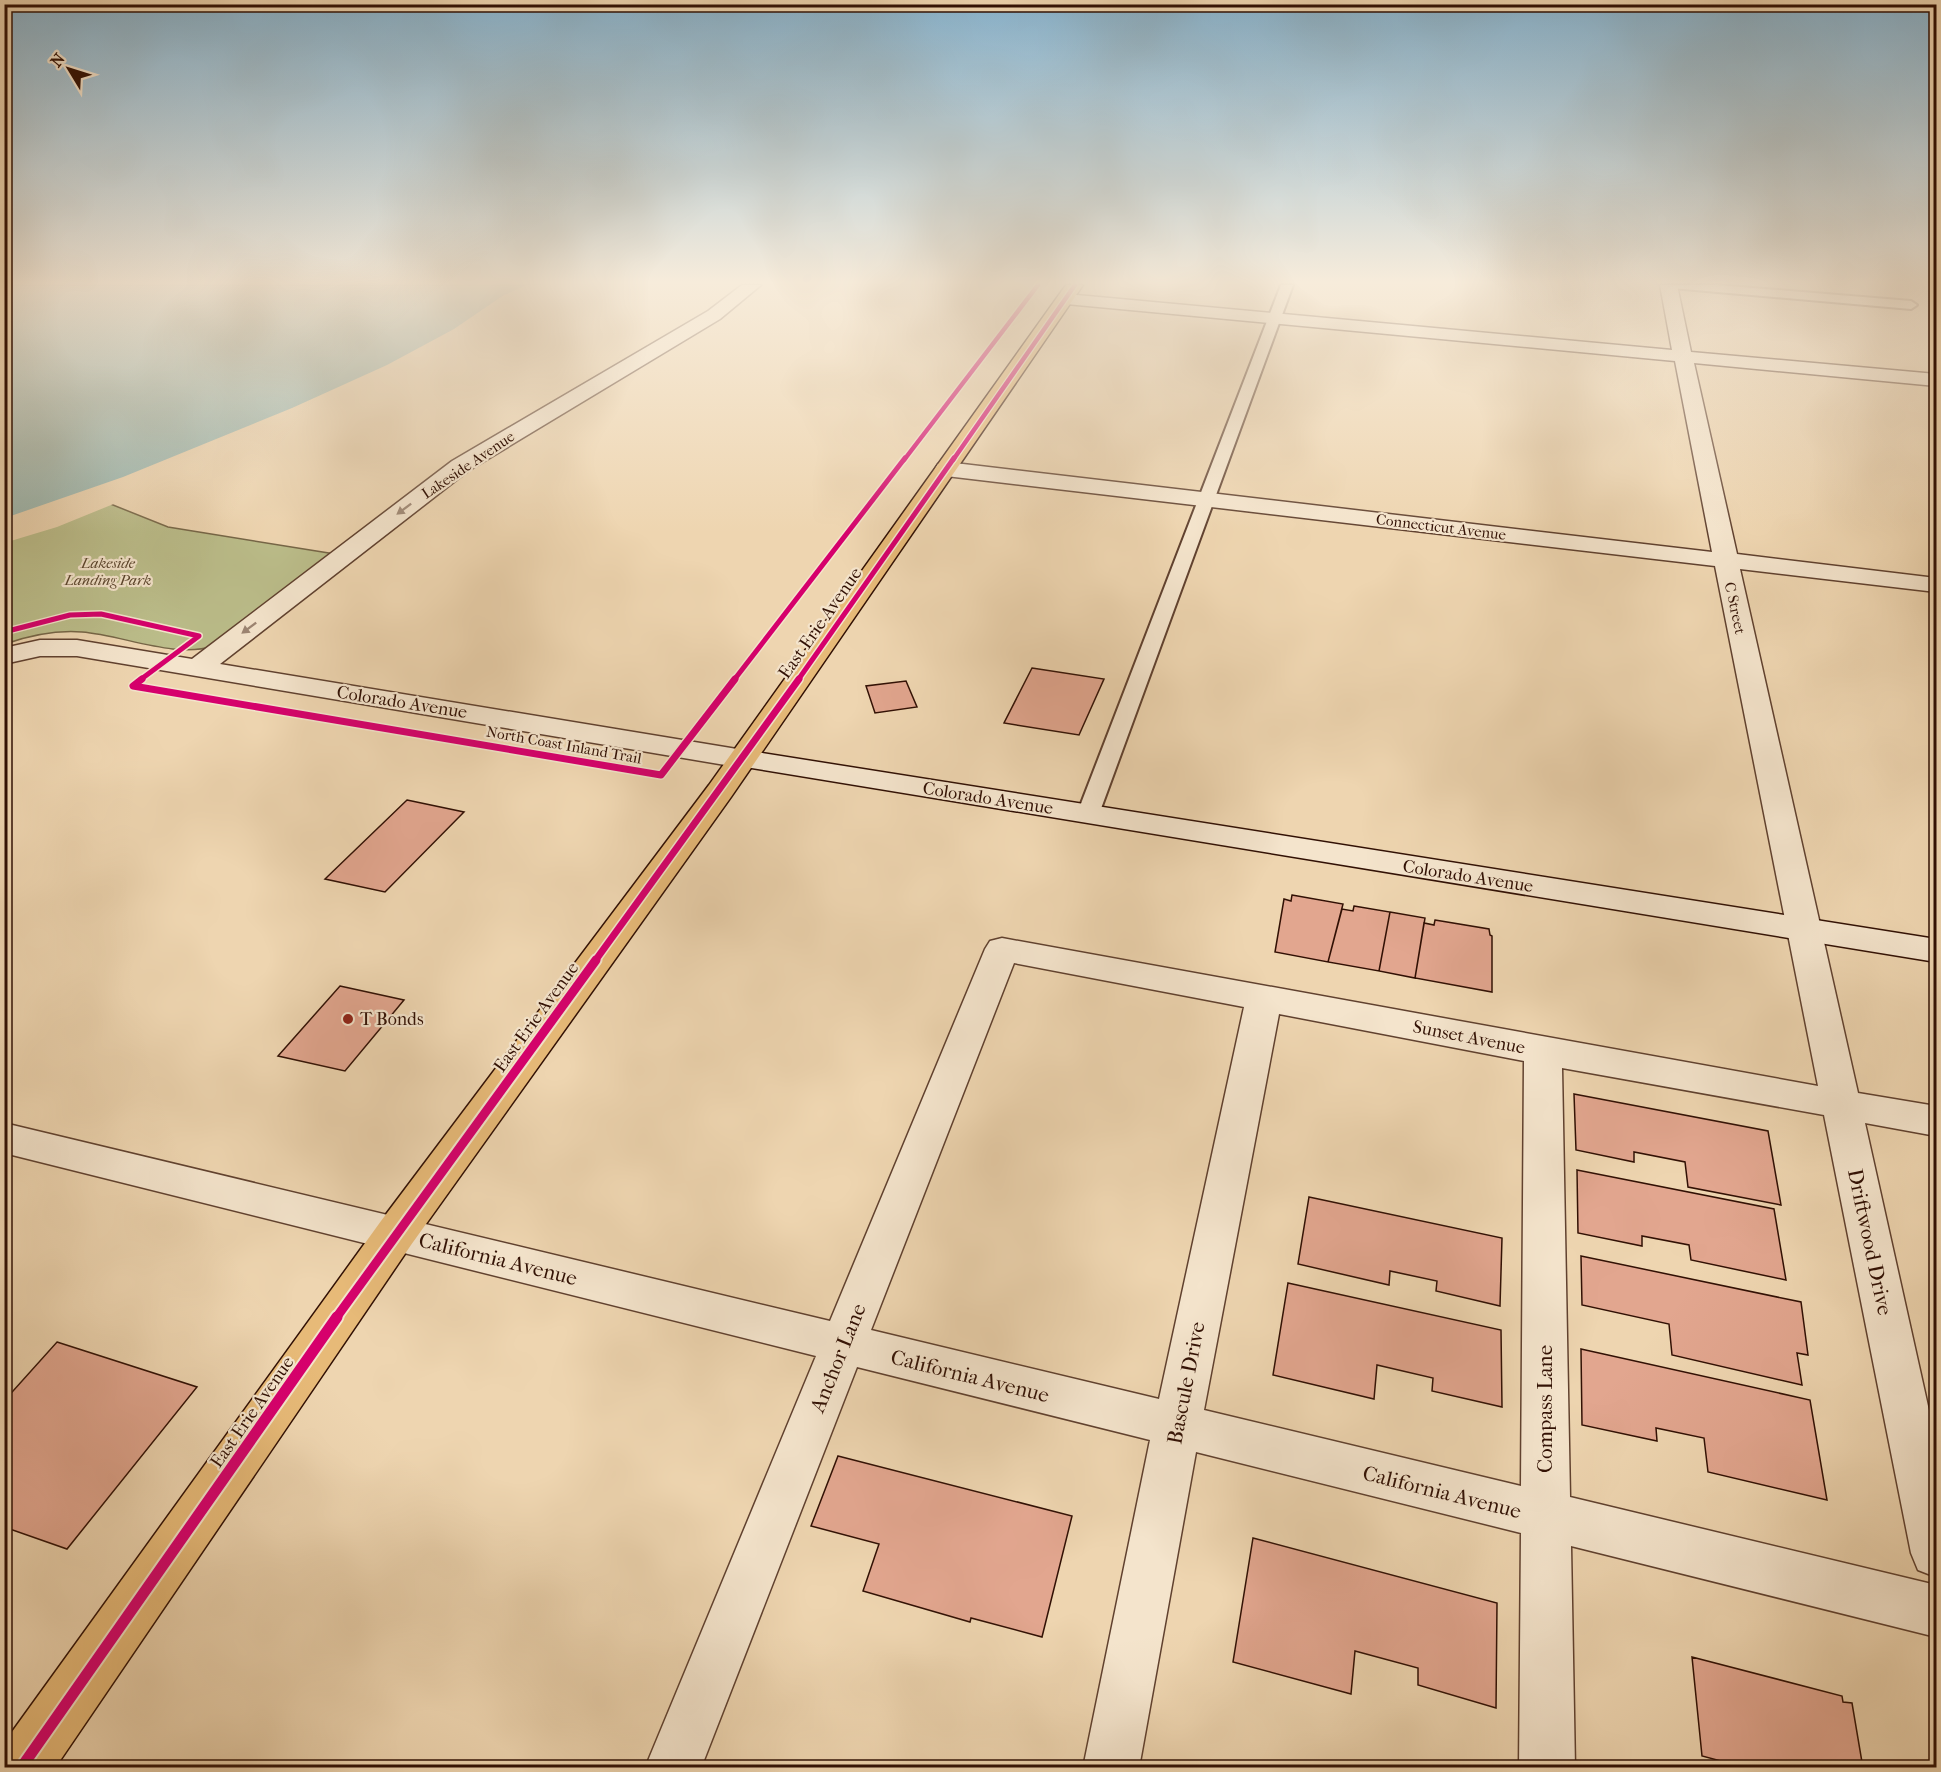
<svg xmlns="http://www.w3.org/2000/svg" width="1941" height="1772" font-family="'IM FELL French Canon',serif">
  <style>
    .green { fill: #bbbd8a; stroke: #766647; stroke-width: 1.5 }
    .water { fill: #9ab8b1; stroke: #70756c; stroke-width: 1.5 }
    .pier { fill: #eed5b0 }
    .building { fill: #e2a68f; stroke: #311004; stroke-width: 1.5 }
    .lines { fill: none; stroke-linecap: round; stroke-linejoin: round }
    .service-casing { stroke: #60412f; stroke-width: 4 }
    .minor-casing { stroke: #60412f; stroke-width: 3 }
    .secondary-casing { stroke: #311004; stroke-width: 3 }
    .primary-casing { stroke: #311004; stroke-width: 3 }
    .service { fill: #f4e4cc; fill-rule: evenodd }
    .minor { fill: #f4e4cc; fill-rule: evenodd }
    .secondary { fill: #f4e4cc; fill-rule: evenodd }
    .primary { fill: #e7ba78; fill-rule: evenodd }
    .cycleway-far4-casing { stroke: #f4e4cc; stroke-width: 7 }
    .cycleway-far3-casing { stroke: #f4e4cc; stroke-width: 8 }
    .cycleway-far2-casing { stroke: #f4e4cc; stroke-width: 10 }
    .cycleway-far1-casing { stroke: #f4e4cc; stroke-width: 13 }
    .cycleway-casing { stroke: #f4e4cc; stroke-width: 15 }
    .cycleway-far4 { stroke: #d6006c; stroke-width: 4.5 }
    .cycleway-far3 { stroke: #d6006c; stroke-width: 5 }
    .cycleway-far2 { stroke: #d6006c; stroke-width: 7 }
    .cycleway-far1 { stroke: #d6006c; stroke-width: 9 }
    .cycleway { stroke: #d6006c; stroke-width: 11 }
    .oneway { fill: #9c8572 }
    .poi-dot { fill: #8f2418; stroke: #f4e4cc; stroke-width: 2 }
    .labels { text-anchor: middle; stroke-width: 4.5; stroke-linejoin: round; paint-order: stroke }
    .far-street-label { font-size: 15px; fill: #311004; stroke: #f4e4cc }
    .far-park-label { font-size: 15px; font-style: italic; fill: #5a442c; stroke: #f4e4cc }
    .street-label { font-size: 18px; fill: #311004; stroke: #f4e4cc }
    .poi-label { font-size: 18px; fill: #311004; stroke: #f4e4cc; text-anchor: start }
    .near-street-label { font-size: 21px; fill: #311004; stroke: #f4e4cc }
  </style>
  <rect width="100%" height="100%" fill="#eed5b0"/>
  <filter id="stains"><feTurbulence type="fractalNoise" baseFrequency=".00333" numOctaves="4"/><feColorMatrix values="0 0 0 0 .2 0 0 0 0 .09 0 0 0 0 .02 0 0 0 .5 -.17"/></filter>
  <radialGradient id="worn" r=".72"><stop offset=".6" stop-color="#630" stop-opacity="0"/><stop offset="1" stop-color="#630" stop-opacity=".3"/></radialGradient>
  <!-- green -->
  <path class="green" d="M108 503 168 527 335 554 213 646C176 659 122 635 82 632 57 630 28 636 5 644V540Z"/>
  <!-- water -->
  <path class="water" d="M5 285H541L492 319 5 540Z"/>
  <!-- pier -->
  <path class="pier" d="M527 285H544L493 322 428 356 314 408 313 414 202 468 57 527 4 543 5 518 123 477 292 408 387 365 454 329 504 295Z"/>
  <!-- building -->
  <path class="building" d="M1032 668 1104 679 1079 735 1004 723Z
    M906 681 917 707 875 713 866 686Z
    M407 800 464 812 385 892 325 879Z
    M1292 895 1343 904 1328 962 1275 952 1284 899 1291 901Z
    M1354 906 1390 912 1379 971 1328 962 1342 909 1353 911Z
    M1390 912 1425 918 1415 978 1379 971Z
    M1435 920 1489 929 1490 935 1492 936V992L1415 978 1424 923 1434 925Z
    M340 986 404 1000 345 1071 278 1056Z
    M1574 1094 1768 1131 1781 1205 1688 1187 1685 1162 1634 1152V1162L1576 1150Z
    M1577 1170 1774 1209 1786 1280 1691 1260 1689 1245 1642 1236V1246L1578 1233Z
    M1309 1197 1502 1238 1500 1306 1436 1291 1437 1281 1390 1271 1389 1285 1298 1264Z
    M1581 1256 1801 1302 1808 1355 1797 1353 1802 1385 1672 1355 1669 1324 1582 1305Z
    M1288 1283 1501 1330 1502 1407 1432 1391 1433 1378 1377 1365 1374 1399 1273 1375Z
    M57 1342 197 1387 67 1549 4 1527V1401Z
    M1581 1349 1810 1400 1827 1500 1708 1472 1704 1438 1656 1428 1657 1441 1582 1425Z
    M838 1456 1072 1516 1042 1637 971 1618 970 1622 863 1591 879 1544 811 1526Z
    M1253 1538 1497 1603 1496 1708 1418 1685V1668L1355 1651 1351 1694 1233 1662Z
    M1692 1657 1842 1696 1843 1702 1852 1703 1863 1768H1747L1702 1756Z"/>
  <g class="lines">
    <defs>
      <path id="service" d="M1281 285H1293L1099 814 1095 818H1081L1077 814Z
        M1666 285H1717L1911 301 1917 305 1911 309 1672 288Z"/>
      <path id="minor" d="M742 285H761L720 319 468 471 220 664 743 750 753 753 758 759 753 765 743 768 77 656H40L4 664V648L40 640H77L192 659 452 461 708 311Z
        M1660 285H1677L1691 352 1936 374V386L1694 363 1737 554 1936 578V592L1740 569 1858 1093 1936 1106V1136L1865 1123 1936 1442V1577L1918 1570 1911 1553 1824 1115 1562 1068 1570 1497 1936 1585V1637L1571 1546 1575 1768H1519L1521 1533 1196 1452 1139 1768H1083L1150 1440 857 1367 701 1768H645L816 1356 4 1153V1123L830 1321 985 949 990 941 1002 938 1818 1086 1715 566 946 476 938 474 935 469 938 464 946 462 1712 552 1675 361 1066 304 1057 299 1066 294 1672 350ZM1014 963 1244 1007 1159 1399 871 1330ZM1279 1014 1524 1061 1521 1486 1204 1410Z"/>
      <path id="secondary" d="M743 750 1936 939V962L733 765 728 759 733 753Z"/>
      <path id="primary" d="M1066 285H1083L731 797 411 1245 55 1768H4V1743L381 1221 709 785Z"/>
    </defs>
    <!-- service casing -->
    <use href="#service" class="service-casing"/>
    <!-- minor casing -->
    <use href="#minor" class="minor-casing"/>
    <!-- secondary casing -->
    <use href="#secondary" class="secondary-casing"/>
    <!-- primary casing -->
    <use href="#primary" class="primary-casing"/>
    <!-- service -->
    <use href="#service" class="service"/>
    <!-- minor -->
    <use href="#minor" class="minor"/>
    <!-- secondary -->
    <use href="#secondary" class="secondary"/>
    <!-- primary -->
    <use href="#primary" class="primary"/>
    <defs>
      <path id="cycleway-far4" d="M904 460 1038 285
        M953 460 1075 285"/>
      <path id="cycleway-far3" d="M4 632 70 615 101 614 199 636 140 680
        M734 680 905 458
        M798 680 954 458"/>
      <path id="cycleway-far2" d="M142 679 133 686 661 775 735 679
        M595 961 799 679"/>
      <path id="cycleway-far1" d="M336 1318 596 960"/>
      <path id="cycleway" d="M21 1768 337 1317"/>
    </defs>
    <!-- cycleway-far4 casing -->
    <use href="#cycleway-far4" class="cycleway-far4-casing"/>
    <!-- cycleway-far3 casing -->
    <use href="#cycleway-far3" class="cycleway-far3-casing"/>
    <!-- cycleway-far2 casing -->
    <use href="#cycleway-far2" class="cycleway-far2-casing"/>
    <!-- cycleway-far1 casing -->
    <use href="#cycleway-far1" class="cycleway-far1-casing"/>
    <!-- cycleway casing -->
    <use href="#cycleway" class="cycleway-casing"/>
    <!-- cycleway-far4 -->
    <use href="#cycleway-far4" class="cycleway-far4"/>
    <!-- cycleway-far3 -->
    <use href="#cycleway-far3" class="cycleway-far3"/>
    <!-- cycleway-far2 -->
    <use href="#cycleway-far2" class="cycleway-far2"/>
    <!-- cycleway-far1 -->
    <use href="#cycleway-far1" class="cycleway-far1"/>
    <!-- cycleway -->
    <use href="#cycleway" class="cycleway"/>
  </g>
  <!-- one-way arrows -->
  <defs><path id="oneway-solid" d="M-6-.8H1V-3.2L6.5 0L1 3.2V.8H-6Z" transform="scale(1.5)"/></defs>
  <g class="oneway">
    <use href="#oneway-solid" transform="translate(404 509) rotate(143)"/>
    <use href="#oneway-solid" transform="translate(249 628) rotate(143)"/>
  </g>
  <!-- sky -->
  <linearGradient id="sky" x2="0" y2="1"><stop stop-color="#89b6d2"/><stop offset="0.53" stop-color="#f7ecdb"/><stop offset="1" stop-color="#f7ecdb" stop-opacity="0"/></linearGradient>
  <rect width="1941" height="533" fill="url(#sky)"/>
  <!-- markers -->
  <circle class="poi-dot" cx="348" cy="1019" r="6"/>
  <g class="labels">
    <!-- far-street labels -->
    <g class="far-street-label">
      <text transform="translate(468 465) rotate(-34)" y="5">Lakeside Avenue</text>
      <text transform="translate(1441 527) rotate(7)" y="5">Connecticut Avenue</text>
      <text transform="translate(1735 608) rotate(78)" y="5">C Street</text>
      <text transform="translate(564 745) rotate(10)" y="5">North Coast Inland Trail</text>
    </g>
    <!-- far-park labels -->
    <g class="far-park-label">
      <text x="108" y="568">Lakeside<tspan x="108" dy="17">Landing Park</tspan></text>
    </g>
    <!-- street labels -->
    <g class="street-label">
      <text transform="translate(820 623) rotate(-55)" y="6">East Erie Avenue</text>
      <text transform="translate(402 702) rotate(9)" y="6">Colorado Avenue</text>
      <text transform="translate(988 798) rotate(9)" y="6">Colorado Avenue</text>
      <text transform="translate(1468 876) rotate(9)" y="6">Colorado Avenue</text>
      <text transform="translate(536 1017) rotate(-54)" y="6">East Erie Avenue</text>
      <text transform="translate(1469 1037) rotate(11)" y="6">Sunset Avenue</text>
      <text transform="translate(252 1412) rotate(-55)" y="6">East Erie Avenue</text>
    </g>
    <!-- poi labels -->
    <g class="poi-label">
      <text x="360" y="1025">T Bonds</text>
    </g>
    <!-- near-street labels -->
    <g class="near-street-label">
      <text transform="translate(1870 1242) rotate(78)" y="7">Driftwood Drive</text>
      <text transform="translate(498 1259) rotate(14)" y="7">California Avenue</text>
      <text transform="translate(838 1358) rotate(-68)" y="7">Anchor Lane</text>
      <text transform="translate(970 1376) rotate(14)" y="7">California Avenue</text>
      <text transform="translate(1186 1383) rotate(-79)" y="7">Bascule Drive</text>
      <text transform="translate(1545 1409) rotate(-90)" y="7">Compass Lane</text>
      <text transform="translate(1442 1492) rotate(14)" y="7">California Avenue</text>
    </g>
  </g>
  <!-- margin -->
  <rect width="1941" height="1772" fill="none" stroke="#eed5b0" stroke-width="24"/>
  <rect x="6" y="6" width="1929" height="1760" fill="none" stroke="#311004" stroke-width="3"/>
  <rect x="12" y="12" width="1917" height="1748" fill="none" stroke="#311004" stroke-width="1.5"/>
  <!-- north arrow -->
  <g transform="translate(69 69) rotate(308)" stroke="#f4e4cc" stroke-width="4.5" paint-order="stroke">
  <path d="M0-4.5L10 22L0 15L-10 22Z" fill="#311004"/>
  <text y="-9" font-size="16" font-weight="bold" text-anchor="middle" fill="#311004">N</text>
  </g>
  <rect width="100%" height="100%" filter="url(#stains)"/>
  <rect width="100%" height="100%" fill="url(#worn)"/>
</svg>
